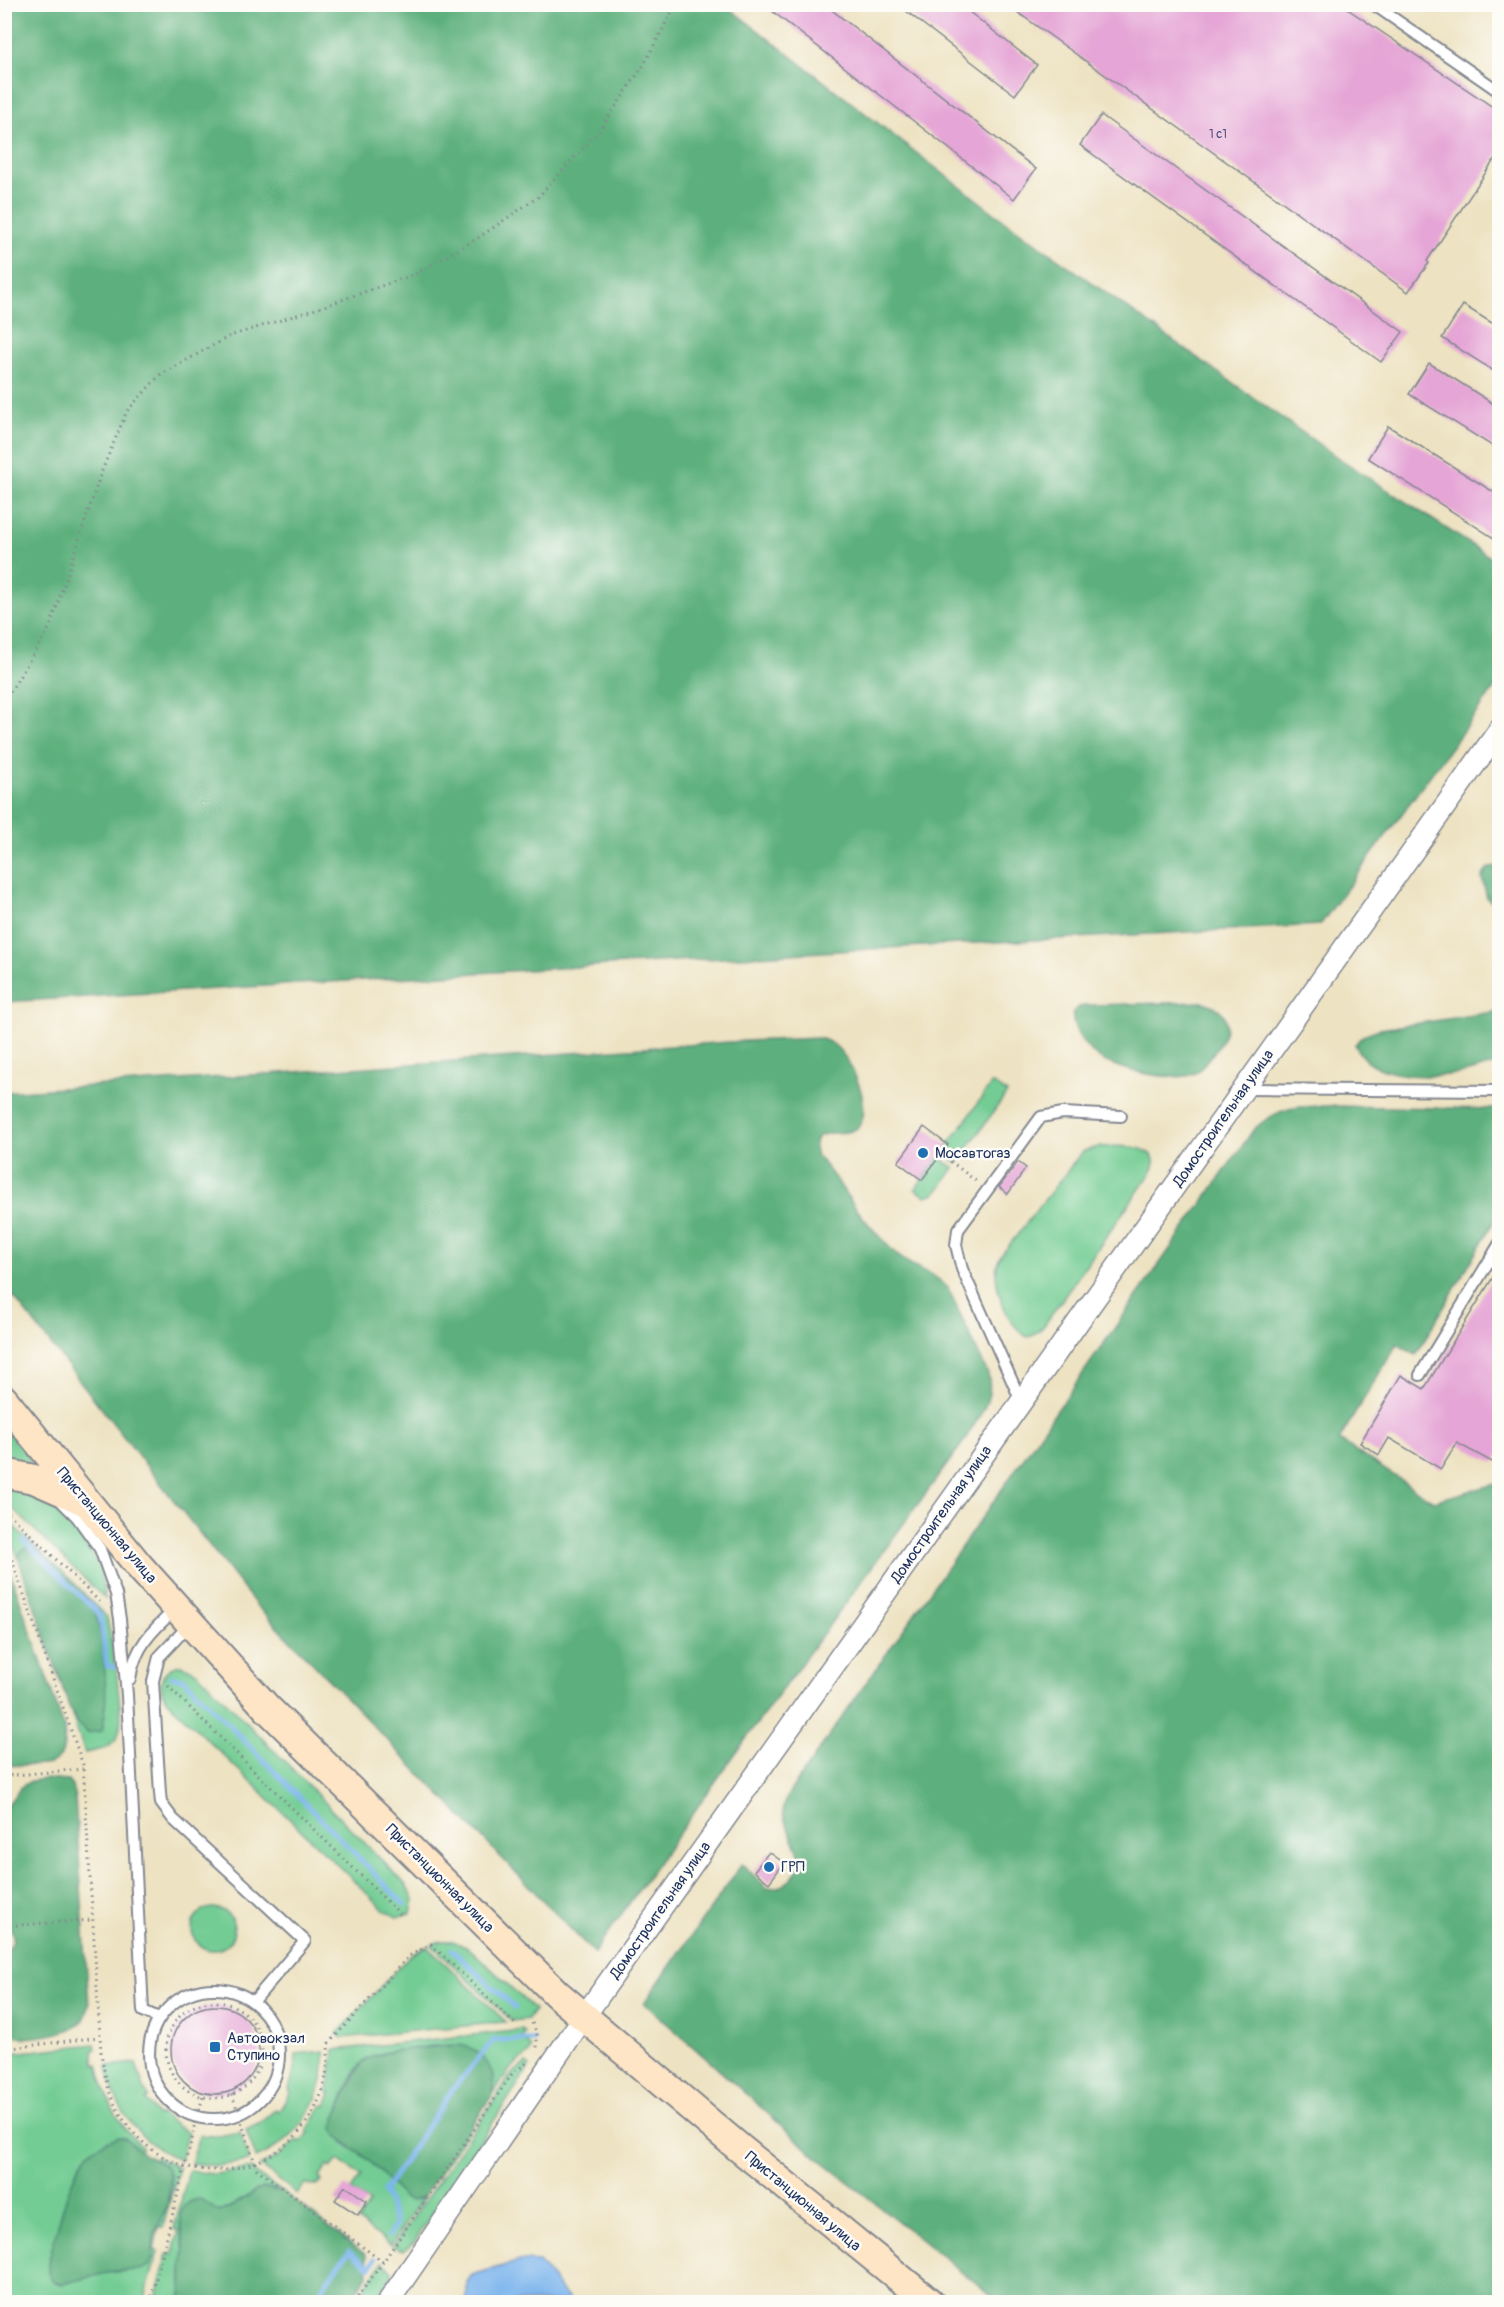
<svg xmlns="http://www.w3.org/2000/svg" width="1504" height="2307" font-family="Pangolin,sans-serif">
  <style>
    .green { fill: #72cc93; stroke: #467e78; stroke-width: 1.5 }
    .forest { fill: #5db07d; stroke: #3c706e; stroke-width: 1.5 }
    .water { fill: #7db5ed; stroke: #4c72a6; stroke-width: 1.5 }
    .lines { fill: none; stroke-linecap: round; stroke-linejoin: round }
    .stream { stroke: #7db5ed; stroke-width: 5 }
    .building { fill: #e5a5d6 }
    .service-casing { stroke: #848890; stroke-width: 14 }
    .minor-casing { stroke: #848890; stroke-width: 24 }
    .secondary-casing { stroke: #848890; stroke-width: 32 }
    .path { stroke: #848890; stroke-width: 3; stroke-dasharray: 1.5 4.5; stroke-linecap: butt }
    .service { stroke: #fff; stroke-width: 10 }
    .minor { stroke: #fff; stroke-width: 21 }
    .secondary { stroke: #fde5c5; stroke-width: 28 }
    .poi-dot { fill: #1f6fb2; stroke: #fdfcf7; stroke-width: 2 }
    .labels { text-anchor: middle; stroke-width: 5; stroke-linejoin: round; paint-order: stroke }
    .number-label { font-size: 12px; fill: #4e4c7c }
    .street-label { font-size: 15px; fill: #1b2f5e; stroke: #fdfcf7 }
    .poi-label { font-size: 15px; fill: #1b2f5e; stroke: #fdfcf7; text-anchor: start }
  </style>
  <rect width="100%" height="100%" fill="#fdfcf7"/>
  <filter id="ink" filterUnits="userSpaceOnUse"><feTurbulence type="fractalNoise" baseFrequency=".0167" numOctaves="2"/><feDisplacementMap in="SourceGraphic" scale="12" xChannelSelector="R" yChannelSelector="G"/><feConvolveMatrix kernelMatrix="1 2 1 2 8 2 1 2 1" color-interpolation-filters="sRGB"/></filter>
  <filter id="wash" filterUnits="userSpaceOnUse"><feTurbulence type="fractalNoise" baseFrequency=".008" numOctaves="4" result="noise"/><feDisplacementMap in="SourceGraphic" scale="24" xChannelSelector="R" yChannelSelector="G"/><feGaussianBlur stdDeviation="1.35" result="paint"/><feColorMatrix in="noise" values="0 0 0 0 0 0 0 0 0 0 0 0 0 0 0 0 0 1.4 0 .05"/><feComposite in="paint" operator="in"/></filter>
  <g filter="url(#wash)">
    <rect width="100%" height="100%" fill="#ede2c1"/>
    <!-- green -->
    <path class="green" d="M992 1083 1007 1093 957 1163 943 1152Z
      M1099 1147C1115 1146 1163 1142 1153 1170L1043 1327 1032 1336 1027 1337C1006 1323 990 1282 999 1258L1079 1156 1084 1151Z
      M939 1157 954 1168 936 1193 926 1196 915 1189Z
      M4 1426 27 1454 30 1463 29 1466 5 1463Z
      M4 1481 48 1498 58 1508 92 1554 100 1567 105 1599 5 1501Z
      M4 1517 107 1617 116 1667 121 1717 120 1728 117 1738 110 1745 103 1749 85 1753Z
      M182 1665 197 1672 405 1884 414 1900 411 1913 397 1917 385 1911 167 1701C156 1685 161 1667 182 1665Z
      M192 1929a21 21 0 1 1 42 0a21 21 0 1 1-42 0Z
      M442 1941H453L470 1949 535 2010 528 2019 512 2021 431 1944Z
      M427 1946 506 2022 342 2038 337 2034 409 1956Z
      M522 2030 526 2033 522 2038 532 2047 529 2054 511 2068 493 2094C495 2083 492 2078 488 2068 475 2037 443 2045 416 2048 400 2050 377 2051 363 2062 348 2075 344 2102 335 2119L344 2143 370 2161 405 2199 417 2200 424 2196 391 2245 358 2221 370 2203 351 2190 361 2176 338 2160 331 2168 328 2166 319 2178 322 2181C317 2186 311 2187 305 2184L297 2194 260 2166 280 2155 297 2140 300 2142 309 2133 307 2131 322 2105 326 2106 331 2093 328 2092 334 2050Z
      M95 2044 96 2049 93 2050 95 2064H98C105 2097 117 2124 142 2147L140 2151 125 2138C114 2143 99 2146 90 2152 65 2170 58 2252 53 2282L62 2284 98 2274 125 2271 153 2258C153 2250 152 2242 155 2234 161 2217 181 2184 166 2167 163 2164 158 2162 154 2160L156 2157 179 2168 163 2227H159L154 2250 158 2251 144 2302H7L4 2267V2054Z
      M324 2051C327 2097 299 2140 256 2158L246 2130 260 2123 276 2109 279 2111 291 2092 289 2089 295 2067 296 2054Z
      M136 2063 143 2086 149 2097 146 2100 158 2116 161 2114 178 2127 188 2132 180 2160C139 2143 114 2109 107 2066Z
      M526 2063 530 2066 414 2242 404 2250 393 2247 512 2074Z
      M240 2132 249 2161 216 2166 191 2163 199 2135 218 2136Z
      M252 2168 255 2173 283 2192C276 2190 269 2187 263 2188 255 2189 233 2208 218 2212L206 2203 180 2223 184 2250 182 2265 181 2302H155L167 2254 172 2255 179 2231 174 2229 189 2171 215 2174Z
      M383 2262 392 2271 391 2278 374 2302H354Z"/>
    <!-- forest -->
    <path class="forest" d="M5 4 725 5 1002 219 1337 457 1496 561 1499 556V682L1320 925 905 947 5 1002Z
      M1499 865H1500L1499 907 1487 898 1482 877 1487 869Z
      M1203 1002C1238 1012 1228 1037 1209 1058 1205 1062 1201 1069 1197 1072 1178 1084 1116 1070 1099 1058 1085 1048 1071 1029 1073 1012L1079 1007 1090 1005Z
      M1499 1011V1063C1487 1066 1476 1071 1464 1073 1432 1078 1369 1081 1355 1045 1361 1035 1369 1032 1380 1029Z
      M820 1038C824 1040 829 1041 833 1044 850 1056 876 1110 857 1128 845 1139 805 1122 817 1156 834 1174 846 1195 861 1215 871 1228 884 1241 895 1253 913 1270 932 1270 948 1288L988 1374C995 1401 978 1417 965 1440L740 1747 594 1953 257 1606 5 1286V1092L744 1041Z
      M1334 1106 1499 1109V1213L1416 1355 1397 1344 1339 1440 1433 1501 1499 1483V2302H1000L812 2153 644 2003 742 1864 767 1888C778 1888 784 1886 792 1878 813 1854 784 1835 783 1811 782 1805 786 1799 789 1793L1254 1129C1281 1105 1300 1106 1334 1106Z
      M32 1544C50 1561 70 1577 86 1596 105 1619 110 1703 102 1731L87 1733 78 1723 69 1706 19 1561 20 1552Z
      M4 1555 64 1727C69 1778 38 1762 5 1766Z
      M45 1779 68 1781 72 1786 75 1798 89 2005C87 2012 87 2018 81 2023 70 2033 25 2042 12 2035L9 2030 4 2009 5 1956 13 1941V1934L5 1918V1808L22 1786 31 1781Z
      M460 2045C484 2049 497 2071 493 2094L424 2196 412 2201 405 2199 370 2161 337 2136 334 2129 335 2119 355 2074 361 2064 371 2057 398 2050Z
      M117 2137 125 2138 145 2155 166 2166 171 2176 167 2206 154 2236 153 2258 149 2266 140 2270 115 2271 62 2284 53 2282 48 2273V2262C57 2233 68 2174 89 2153 96 2145 107 2141 117 2137Z
      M265 2188 283 2192 366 2255 368 2275 348 2302H181C183 2292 182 2280 182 2269 182 2262 184 2256 184 2250 185 2230 169 2203 200 2199L219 2212C237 2207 248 2192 265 2188Z"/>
    <!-- water -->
    <path class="water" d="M520 2261 539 2262 571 2302H467V2282L472 2275Z"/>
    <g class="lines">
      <!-- stream -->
      <path class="stream" d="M24 1541 100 1615 107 1666 116 1667
        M172 1677 184 1679 404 1904
        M452 1950 515 2008
        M389 2235 396 2224 384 2191 452 2090 494 2040H534
        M312 2302 349 2251 370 2267 375 2259"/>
    </g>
    <g id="blocks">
      <!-- building -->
      <path class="building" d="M763 4H824L1036 169 1014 199Z
        M897 4H959L1037 65 1015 95Z
        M1006 4H1340L1500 112V151L1427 261 1429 263 1408 292Z
        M1101 115 1403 332 1381 362 1080 145Z
        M1463 305 1500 328V375L1442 338Z
        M1429 363 1500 408V451L1409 394Z
        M1388 426 1500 496V542L1368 458Z
        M924 1127 948 1145 922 1180 898 1162Z
        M1018 1162 1026 1168 1008 1194 999 1187Z
        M1500 1266V1453L1494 1463 1457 1443 1441 1469 1389 1438 1379 1455 1360 1443 1401 1375 1424 1389Z
        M769 1852 784 1863 769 1883 754 1871Z
        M171 2050a44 44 0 1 1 88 0a44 44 0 1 1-88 0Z
        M345 2186 367 2201 358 2215 335 2200Z"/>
    </g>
  </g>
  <g filter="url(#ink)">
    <use href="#blocks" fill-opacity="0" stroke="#848890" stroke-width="1.5"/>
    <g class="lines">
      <defs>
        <path id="service" d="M1373 4 1500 92
          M1243 1089 1500 1091
          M1420 1375 1500 1243
          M1021 1401 962 1269 956 1245 958 1230 1041 1117 1063 1113 1121 1116
          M62 1502 77 1517 100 1549 116 1594 120 1619 127 1695 143 2011 159 2018
          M189 1625 159 1657 153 1681 160 1793 161 1803 173 1819 305 1941 253 2002
          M130 1679C134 1648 153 1629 176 1609
          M149 2054a65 65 0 1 1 130 0a65 65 0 1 1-130 0Z"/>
        <path id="minor" d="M388 2302 583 2018 1500 729"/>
        <path id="secondary" d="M4 1400 139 1566 267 1708 557 1994 737 2146 929 2302
          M4 1473 34 1479 82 1500"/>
      </defs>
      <!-- service casing -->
      <use href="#service" class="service-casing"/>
      <!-- minor casing -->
      <use href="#minor" class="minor-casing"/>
      <!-- secondary casing -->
      <use href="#secondary" class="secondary-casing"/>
      <!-- path -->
      <path class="path" d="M4 702 50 627 101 473 127 411 160 375 230 336 319 308 415 274 475 240 538 197 599 131 643 66 676 4
        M941 1154 977 1182
        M4 1509 102 1604
        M4 1537 83 1765 101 2052C104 2071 107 2089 115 2105 174 2220 334 2172 328 2044L409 1956 431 1944 516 2025
        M168 1686 403 1917
        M4 1776 83 1769
        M4 1926 92 1920
        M166 2050a48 48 0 1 1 96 0a48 48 0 1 1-96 0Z
        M532 2023 537 2033V2049
        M4 2049 99 2037
        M232 2094 257 2169 383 2262 512 2074 528 2062
        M150 2302 203 2096
        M354 2302 383 2262"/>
      <!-- service -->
      <use href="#service" class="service"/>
      <!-- minor -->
      <use href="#minor" class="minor"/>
      <!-- secondary -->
      <use href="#secondary" class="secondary"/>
    </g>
  </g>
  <!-- markers -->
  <g class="poi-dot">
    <circle cx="923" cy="1153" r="6"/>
    <circle cx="769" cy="1867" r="6"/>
    <rect x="209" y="2041" width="12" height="12" rx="3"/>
  </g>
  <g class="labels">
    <!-- number labels -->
    <g class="number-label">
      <text x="1218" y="138">1 с1</text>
    </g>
    <!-- street labels -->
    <g class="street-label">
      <text transform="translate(1223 1118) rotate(-55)" y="5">Домостроительная улица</text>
      <text transform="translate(941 1514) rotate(-55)" y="5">Домостроительная улица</text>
      <text transform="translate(107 1525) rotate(50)" y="5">Пристанционная улица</text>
      <text transform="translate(440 1878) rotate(45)" y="5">Пристанционная улица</text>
      <text transform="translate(660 1910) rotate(-55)" y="5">Домостроительная улица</text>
      <text transform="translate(803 2201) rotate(40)" y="5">Пристанционная улица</text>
    </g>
    <!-- poi labels -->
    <g class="poi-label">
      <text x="935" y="1158">Мосавтогаз</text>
      <text x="781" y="1872">ГРП</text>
      <text x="227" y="2043">Автовокзал<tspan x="227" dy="17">Ступино</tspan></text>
    </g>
  </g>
  <!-- margin -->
  <rect width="1504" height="2307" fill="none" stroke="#fdfcf7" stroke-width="24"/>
</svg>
